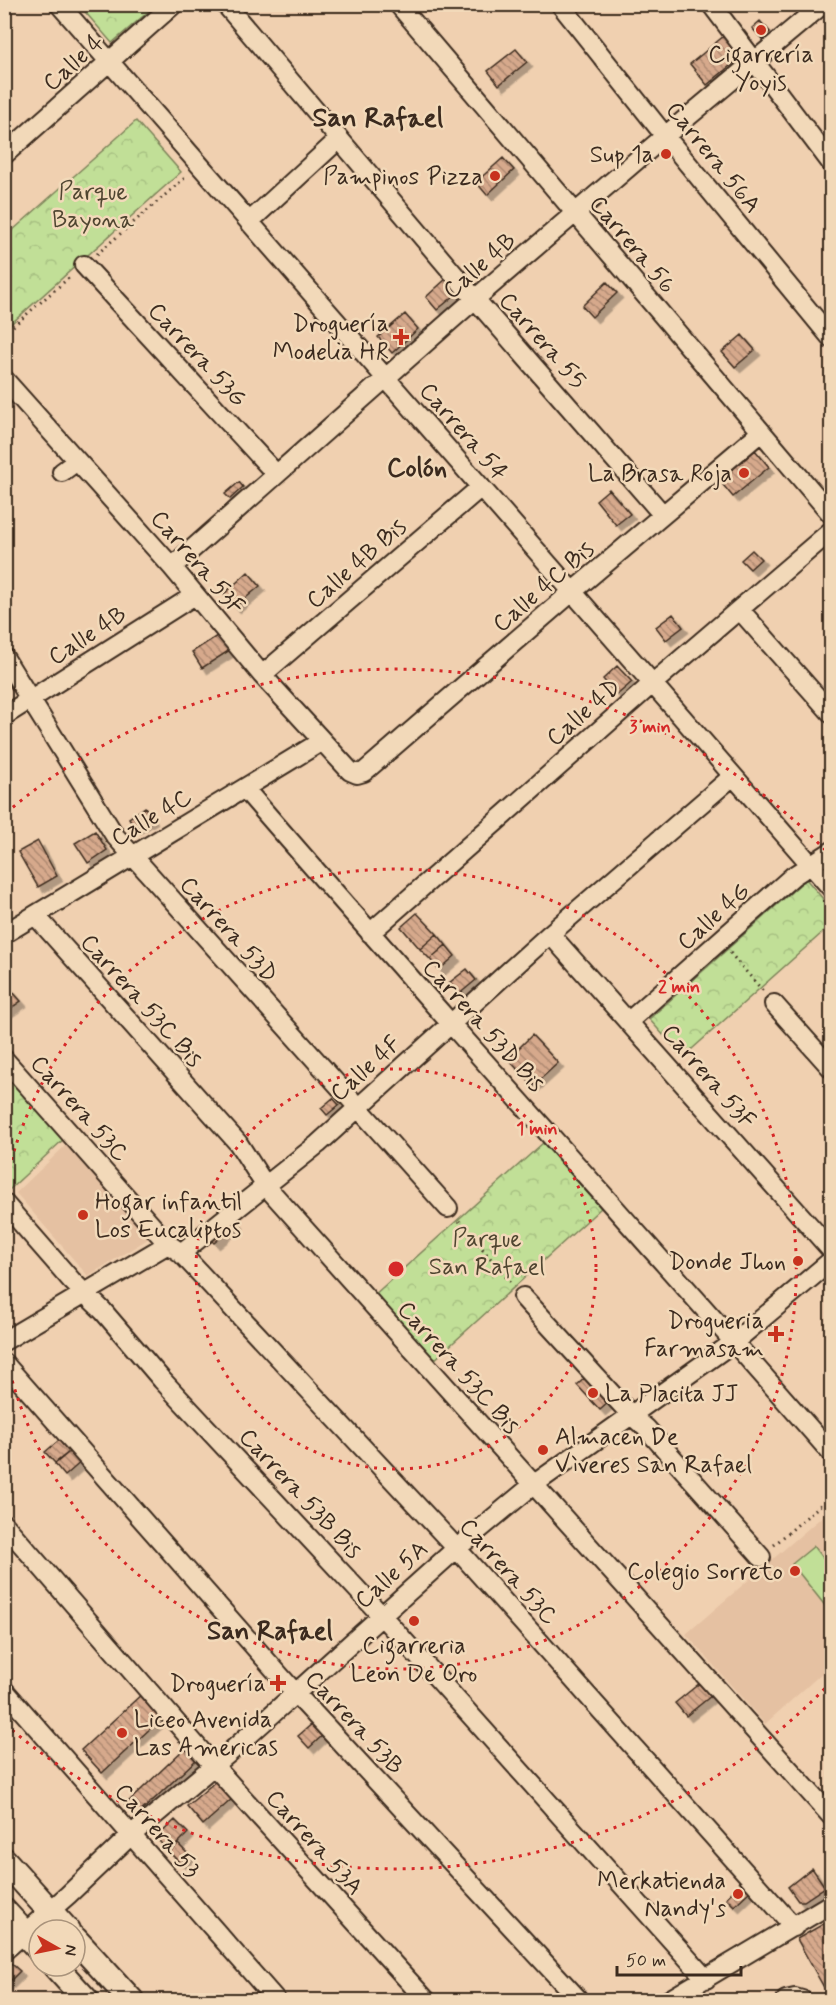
<svg xmlns="http://www.w3.org/2000/svg" width="836" height="2005" font-family="Mynerve,sans-serif">
  <style>
    .built { fill: #e5c1a2 }
    .grass { fill: #c1df97; stroke: #7e845a; stroke-width: 1.5 }
    .park { fill: url(#park-crowns); stroke: #7e845a; stroke-width: 1.5 }
    .building { fill: url(#building-back-hatch); stroke: #3b2a1e; stroke-width: 1.5; filter: url(#shadow) }
    .lines { fill: none; stroke-linecap: round; stroke-linejoin: round }
    .minor-casing { stroke: #3b2a1e; stroke-width: 22 }
    .major-casing { stroke: #3b2a1e; stroke-width: 28 }
    .path { stroke: #3b2a1e; stroke-width: 3; stroke-dasharray: 1.5 4.5; stroke-linecap: butt }
    .minor { stroke: #f2d9b9; stroke-width: 18 }
    .major { stroke: #f2d9b9; stroke-width: 24 }
    .ring { fill: none; stroke: #d62828; stroke-width: 3; stroke-dasharray: 3 6 }
    .poi-dot { fill: #c8321e; stroke: #f2d9b9; stroke-width: 2 }
    .labels { text-anchor: middle; stroke-width: 5; stroke-linejoin: round; paint-order: stroke }
    .poi-label { font-size: 24px; fill: #3b2a1e; stroke: #f2d9b9; text-anchor: end }
    .street-label { font-size: 24px; fill: #3b2a1e; stroke: #f2d9b9 }
    .park-label { font-size: 24px; fill: #4f4530; stroke: #f2d9b9 }
    .neighbourhood-label { font-size: 26px; font-weight: bold; fill: #3b2a1e; stroke: #f2d9b9 }
    .quarter-label { font-size: 27px; font-weight: bold; fill: #3b2a1e; stroke: #f2d9b9 }
    .centre { fill: #d62828; stroke: #f2d9b9; stroke-width: 3 }
    .ring-label { font-size: 18px; text-anchor: middle; font-weight: bold; fill: #d62828; stroke: #f2d9b9; stroke-width: 5; stroke-linejoin: round; paint-order: stroke }
  </style>
  <defs>
    <pattern id="park-crowns" width="20" height="18" patternUnits="userSpaceOnUse" patternTransform="scale(1.5)"><rect width="20" height="18" fill="#c1df97"/><path d="M2 6a3 3 0 1 1 6 0M12 15a3 3 0 1 1 6 0" fill="none" stroke="#a7c082"/></pattern>
    <pattern id="building-back-hatch" width="6" height="6" patternUnits="userSpaceOnUse" patternTransform="scale(1.5)"><rect width="6" height="6" fill="#d6a98c"/><path d="M-1 5l2 2M0 0l6 6M5-1l2 2" fill="none" stroke="#af8a72"/></pattern>
    <filter id="shadow"><feDropShadow dx="5.5" dy="5.5" stdDeviation="0" flood-color="#0004"/></filter>
  </defs>
  <rect width="100%" height="100%" fill="#f0d0b0"/>
  <filter id="ink" filterUnits="userSpaceOnUse"><feTurbulence type="fractalNoise" baseFrequency=".0167" numOctaves="2"/><feDisplacementMap in="SourceGraphic" scale="12" xChannelSelector="R" yChannelSelector="G"/><feConvolveMatrix kernelMatrix="1 2 1 2 8 2 1 2 1" color-interpolation-filters="sRGB"/></filter>
  <g filter="url(#ink)">
    <!-- built -->
    <path class="built" d="M67 1144 151 1237 88 1276 16 1193Z
      M831 1509V1665L765 1724 686 1634Z"/>
    <!-- grass -->
    <path class="grass" d="M814 1546 831 1568V1613L792 1564Z"/>
    <!-- park -->
    <path class="park" d="M79 5H156L112 43Z
      M136 121 181 172 5 329 4 238Z
      M806 879 831 908V925L683 1057 649 1019Z
      M4 1068 65 1138 9 1190 4 1185Z
      M543 1143 601 1208 432 1362 373 1296Z"/>
    <!-- building -->
    <path class="building" d="M760 21 770 32 762 39 752 28Z
      M725 35 742 56 707 85 690 64Z
      M516 49 527 62 499 85 488 71Z
      M503 158 514 170 487 195 476 182Z
      M447 278 460 291 437 310 426 297Z
      M607 282 617 293 592 317 582 306Z
      M405 314 418 329 392 353 378 337Z
      M742 335 755 350 735 367 722 352Z
      M755 450 769 467 733 497 719 480Z
      M239 482 243 487 230 499 225 494Z
      M609 489 630 514 616 525 596 500Z
      M752 550 761 559 750 569 741 560Z
      M248 572 260 586 235 607 224 594Z
      M673 614 683 627 666 640 656 627Z
      M220 634 230 650 202 668 192 652Z
      M617 666 632 682 617 695 603 679Z
      M145 807 152 818 135 828 129 818Z
      M95 831 107 850 88 863 75 843Z
      M38 841 57 876 38 887 18 852Z
      M417 913 437 934 420 949 401 927Z
      M437 934 446 945 430 959 420 949Z
      M446 945 455 956 439 970 430 959Z
      M467 969 476 980 458 995 449 983Z
      M4 982 21 1001 4 1013Z
      M532 1035 558 1063 533 1086 508 1059Z
      M333 1098 339 1105 327 1115 321 1108Z
      M233 1217 238 1223 214 1243 209 1237Z
      M586 1377 609 1402 600 1410 577 1385Z
      M64 1436 74 1448 55 1463 45 1452Z
      M74 1448 83 1460 65 1476 55 1464Z
      M700 1683 711 1696 686 1716 675 1703Z
      M143 1693 164 1716 102 1773 81 1750Z
      M313 1723 323 1735 309 1748 298 1736Z
      M185 1748 196 1760 136 1816 125 1805Z
      M216 1781 232 1799 203 1825 187 1806Z
      M175 1820 188 1833 169 1852 159 1841V1835Z
      M178 1844 189 1855 180 1863 169 1852Z
      M812 1868 825 1887 804 1901H798L788 1887Z
      M743 1881 751 1890 734 1906 726 1898Z
      M832 1919V2000H831L797 1939Z
      M4 1957 20 1971 4 1987Z"/>
    <g class="lines">
      <defs>
        <path id="minor" d="M59 4 832 889
          M225 4 475 299 663 515
          M398 4 832 515
          M560 4 665 136 832 339
          M711 4 832 164
          M4 155 174 4
          M249 222 338 140
          M84 265 276 474
          M4 379 172 567 262 675 350 771 357 774 364 772 572 592 761 432
          M62 472 77 461
          M172 567 475 299 665 136 823 4
          M740 610 832 714
          M4 657 115 836 448 1208
          M262 675 481 487
          M4 716 195 595
          M245 789C438 1013 638 1231 832 1454
          M35 915 238 1143 265 1185 832 1817
          M370 933 652 684 832 530
          M4 934 322 741
          M550 934 832 1251
          M774 1004 832 1069
          M629 1021 793 876 832 851
          M4 1059 168 1244
          M4 1203 72 1281 103 1311 162 1380 381 1615 706 1979
          M181 1253 448 1539 794 1927
          M523 1297 632 1416 646 1428 761 1557
          M4 1341 168 1244 181 1253 318 1144 550 934 733 776
          M4 1363 296 1694 579 2000
          M4 1524 214 1766 426 2000
          M4 1690 276 2000
          M4 1951 68 1895 131 1835 229 1753 457 1548 533 1485 734 1342 832 1260
          M669 2000 832 1903
          M786 2000 795 1998 802 2000"/>
        <path id="major" d="M4 1860 67 1930
          M4 1911 39 1949
          M75 1939 131 2000
          M55 1966 86 2000"/>
      </defs>
      <!-- minor casing -->
      <use href="#minor" class="minor-casing"/>
      <!-- major casing -->
      <use href="#major" class="major-casing"/>
      <!-- path -->
      <path class="path" d="M97 254 187 176
        M4 334 71 276
        M730 953 763 991
        M459 1221 513 1285
        M774 1545 832 1495"/>
      <!-- minor -->
      <use href="#minor" class="minor"/>
      <!-- major -->
      <use href="#major" class="major"/>
    </g>
  </g>
  <!-- distance rings -->
  <g class="ring">
    <circle cx="396" cy="1269" r="200"/>
    <path d="M5 1186A400 400 0 1 1 5 1352"/>
    <path d="M831 1682A600 600 0 0 1 6 1725M6 813A600 600 0 0 1 831 856"/>
  </g>
  <!-- markers -->
  <g class="poi-dot">
    <circle cx="761" cy="30" r="6"/>
    <circle cx="666" cy="154" r="6"/>
    <circle cx="495" cy="176" r="6"/>
    <path d="M398 328h6v6h6v6h-6v6h-6v-6h-6v-6h6z"/>
    <circle cx="744" cy="473" r="6"/>
    <circle cx="83" cy="1215" r="6"/>
    <circle cx="798" cy="1261" r="6"/>
    <path d="M773 1325h6v6h6v6h-6v6h-6v-6h-6v-6h6z"/>
    <circle cx="593" cy="1393" r="6"/>
    <circle cx="543" cy="1450" r="6"/>
    <circle cx="795" cy="1571" r="6"/>
    <circle cx="414" cy="1621" r="6"/>
    <path d="M275 1674h6v6h6v6h-6v6h-6v-6h-6v-6h6z"/>
    <circle cx="122" cy="1733" r="6"/>
    <circle cx="738" cy="1894" r="6"/>
  </g>
  <g class="labels">
    <!-- poi labels -->
    <g class="poi-label">
      <text x="761" y="62" text-anchor="middle">Cigarrería<tspan x="761" dy="28">Yoyis</tspan></text>
      <text x="654" y="162">Sup 1a</text>
      <text x="483" y="184">Pampinos Pizza</text>
      <text x="389" y="331">Droguería<tspan x="389" dy="28">Modelia HR</tspan></text>
      <text x="732" y="481">La Brasa Roja</text>
      <text x="95" y="1209" text-anchor="start">Hogar infantil<tspan x="95" dy="28">Los Eucaliptos</tspan></text>
      <text x="786" y="1269">Donde Jhon</text>
      <text x="764" y="1328">Drogueria<tspan x="764" dy="28">Farmasam</tspan></text>
      <text x="605" y="1401" text-anchor="start">La Placita JJ</text>
      <text x="555" y="1444" text-anchor="start">Almacen De<tspan x="555" dy="28">Vìveres San Rafael</tspan></text>
      <text x="783" y="1579">Colegio Sorreto</text>
      <text x="414" y="1653" text-anchor="middle">Cigarreria<tspan x="414" dy="28">Leon De Oro</tspan></text>
      <text x="266" y="1691">Droguería</text>
      <text x="134" y="1727" text-anchor="start">Liceo Avenida<tspan x="134" dy="28">Las Americas</tspan></text>
      <text x="726" y="1888">Merkatienda<tspan x="726" dy="28">Nandy's</tspan></text>
    </g>
    <!-- street labels -->
    <g class="street-label">
      <text transform="translate(73 62) rotate(-42)" y="8">Calle 4</text>
      <text transform="translate(714 157) rotate(51)" y="8">Carrera 56A</text>
      <text transform="translate(633 244) rotate(50)" y="8">Carrera 56</text>
      <text transform="translate(479 265) rotate(-41)" y="8">Calle 4B</text>
      <text transform="translate(543 340) rotate(49)" y="8">Carrera 55</text>
      <text transform="translate(198 354) rotate(47)" y="8">Carrera 53G</text>
      <text transform="translate(464 431) rotate(49)" y="8">Carrera 54</text>
      <text transform="translate(198 562) rotate(49)" y="8">Carrera 53F</text>
      <text transform="translate(356 563) rotate(-41)" y="8">Calle 4B Bis</text>
      <text transform="translate(543 586) rotate(-41)" y="8">Calle 4C Bis</text>
      <text transform="translate(87 635) rotate(-33)" y="8">Calle 4B</text>
      <text transform="translate(583 712) rotate(-41)" y="8">Calle 4D</text>
      <text transform="translate(151 817) rotate(-31)" y="8">Calle 4C</text>
      <text transform="translate(713 916) rotate(-42)" y="8">Calle 4G</text>
      <text transform="translate(229 929) rotate(48)" y="8">Carrera 53D</text>
      <text transform="translate(142 1000) rotate(48)" y="8">Carrera 53C Bis</text>
      <text transform="translate(484 1025) rotate(48)" y="8">Carrera 53D Bis</text>
      <text transform="translate(365 1068) rotate(-42)" y="8">Calle 4F</text>
      <text transform="translate(709 1076) rotate(49)" y="8">Carrera 53F</text>
      <text transform="translate(80 1108) rotate(48)" y="8">Carrera 53C</text>
      <text transform="translate(459 1367) rotate(48)" y="8">Carrera 53C Bis</text>
      <text transform="translate(301 1493) rotate(47)" y="8">Carrera 53B Bis</text>
      <text transform="translate(509 1571) rotate(48)" y="8">Carrera 53C</text>
      <text transform="translate(391 1574) rotate(-42)" y="8">Calle 5A</text>
      <text transform="translate(355 1722) rotate(47)" y="8">Carrera 53B</text>
      <text transform="translate(158 1830) rotate(49)" y="8">Carrera 53</text>
      <text transform="translate(315 1842) rotate(48)" y="8">Carrera 53A</text>
    </g>
    <!-- park labels -->
    <g class="park-label">
      <text x="93" y="199">Parque<tspan x="93" dy="28">Bayona</tspan></text>
      <text x="487" y="1246">Parque<tspan x="487" dy="28">San Rafael</tspan></text>
    </g>
    <!-- neighbourhood labels -->
    <g class="neighbourhood-label">
      <text x="417" y="476">Colón</text>
      <text x="270" y="1639">San Rafael</text>
    </g>
    <!-- quarter labels -->
    <g class="quarter-label">
      <text x="378" y="126">San Rafael</text>
    </g>
  </g>
  <circle cx="396" cy="1269" r="9" class="centre"/>
  <g class="ring-label">
    <text x="650" y="732">3 min</text>
    <text x="679" y="992">2 min</text>
    <text x="537" y="1134">1 min</text>
  </g>
  <!-- margin -->
  <rect width="836" height="2005" fill="none" stroke="#f2d9b9" stroke-width="24"/>
  <rect x="12" y="12" width="812" height="1981" fill="none" stroke="#3b2a1e" stroke-width="2" filter="url(#ink)"/>
  <!-- north arrow -->
  <g transform="translate(57 1948) rotate(99)"><circle r="28" fill="#f2d9b9" stroke="#a9937b" stroke-width="1.5"/>
  <path d="M0-4.5L10 22L0 15L-10 22Z" fill="#c8321e"/>
  <text y="-9" font-size="16" font-weight="bold" text-anchor="middle" fill="#3b2a1e">N</text>
  </g>
  <!-- scale -->
  <path d="M617 1966v9h124v-9" fill="none" stroke="#3b2a1e" stroke-width="3"/>
  <text x="626" y="1966" font-size="18" fill="#3b2a1e" stroke="#f2d9b9" stroke-width="4.5" paint-order="stroke">50 m</text>
</svg>
